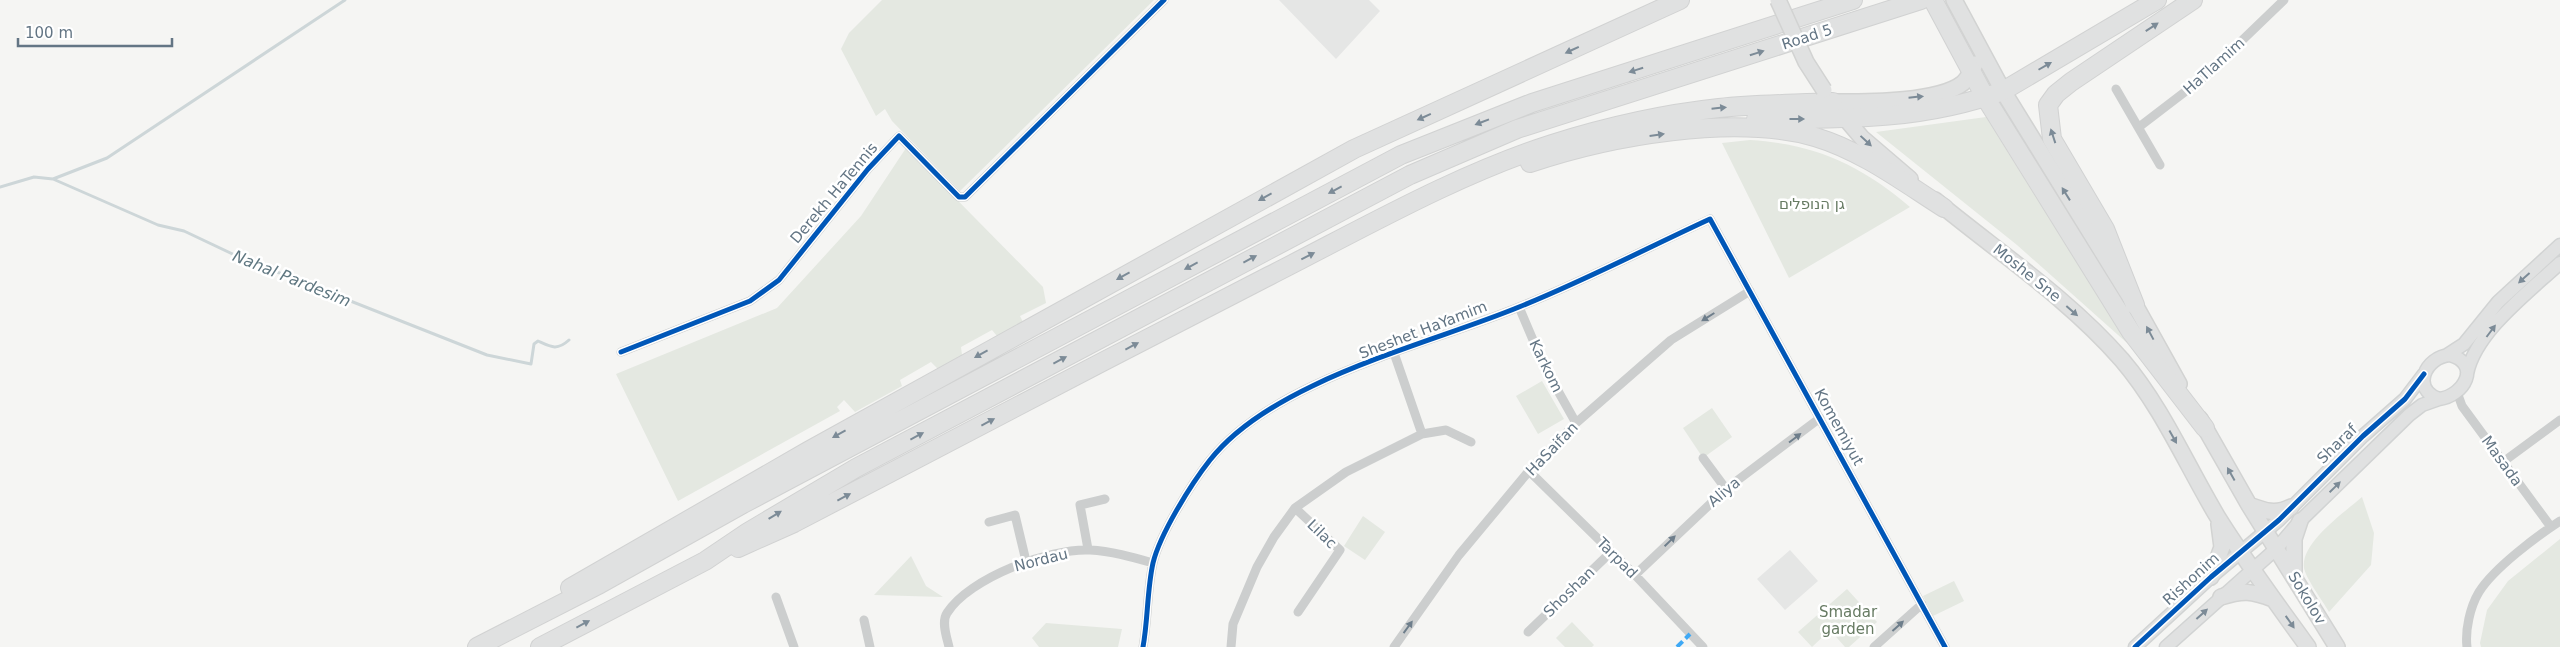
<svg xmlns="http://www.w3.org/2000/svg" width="2560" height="647" font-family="'DejaVu Sans','Noto Sans Hebrew',sans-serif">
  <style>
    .built { fill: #e5e6e5 }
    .green { fill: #e4e8e1 }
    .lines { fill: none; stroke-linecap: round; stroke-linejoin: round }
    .stream { stroke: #cdd6d8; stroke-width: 3 }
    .secondary-casing { stroke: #d1d3d3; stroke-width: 15 }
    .primary-casing { stroke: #d2d3d2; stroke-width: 18 }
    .highway-casing { stroke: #d1d2d2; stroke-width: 20 }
    .street { stroke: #cccece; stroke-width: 9 }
    .secondary { stroke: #e0e1e1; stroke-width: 12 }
    .primary { stroke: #e0e1e1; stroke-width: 15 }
    .highway { stroke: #e0e1e1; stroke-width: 18 }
    .primary-bridge-casing { stroke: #d2d3d2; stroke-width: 18; stroke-linecap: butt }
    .primary-bridge { stroke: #e0e1e1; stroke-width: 15 }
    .quiet { stroke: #3fa9f5; stroke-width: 4; stroke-dasharray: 8 4; stroke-linecap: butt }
    .cycleway-casing { stroke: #fff; stroke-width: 8 }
    .cycleway { stroke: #0057b8; stroke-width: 5 }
    .oneway { fill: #7c8b97 }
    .oneway2 { fill: #6e7e8b }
    .labels { text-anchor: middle; stroke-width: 5; stroke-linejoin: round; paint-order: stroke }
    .street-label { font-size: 15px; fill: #637584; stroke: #fff }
    .park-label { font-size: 15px; fill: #677b63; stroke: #fff }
    .water-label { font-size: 16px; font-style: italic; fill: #5f7781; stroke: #fff }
  </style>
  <rect width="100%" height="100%" fill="#f5f5f3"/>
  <!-- built -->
  <path class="built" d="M1279 0H1369L1380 11 1336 59Z
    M1790 550 1818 581 1785 610 1757 579Z"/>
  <!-- green -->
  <path class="green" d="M882 0H1154L960 191 892 121 885 109 876 116 841 49 849 33Z
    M1986 117 2127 343 2017 245 1876 132Z
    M1750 140C1815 144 1861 165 1910 207L1789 278 1722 143Z
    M906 148 1043 287 1046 303 1020 316 1023 322 997 336 992 330 961 347 962 355 938 369 931 362 900 380 902 386 855 412 844 400 837 407 840 411 678 501 616 374 777 308 861 216Z
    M1542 381 1564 419 1538 434 1516 396Z
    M1712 408 1732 437 1703 458 1683 428Z
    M2362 497 2374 533 2371 565 2329 612C2323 601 2306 579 2304 568 2300 543 2345 512 2362 497Z
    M1363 516 1385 532 1365 560 1344 546Z
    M2560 539V647H2481L2480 643 2487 610 2508 581Z
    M911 556 926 586 943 597 874 595Z
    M1954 581 1964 601 1933 616 1923 596Z
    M1847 589 1877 622 1849 647H1845L1830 630 1812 647 1798 632Z
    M1572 622 1594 645 1592 647H1565L1556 638Z
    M1046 623 1122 629 1118 647H1039L1032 638Z"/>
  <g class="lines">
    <!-- stream -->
    <path class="stream" d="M53 179 107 158 345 0
      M0 187 34 177 53 179 158 225 184 231 239 257 487 355 531 364 534 344 538 341C551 347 557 351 569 340"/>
    <defs>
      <path id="secondary" d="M2447 355 2464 344 2498 302 2560 245
        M2450 355C2482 364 2464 396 2439 399 2411 389 2425 357 2450 355Z
        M2467 374C2475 332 2530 291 2560 263
        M2135 647 2211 577 2279 520 2363 436 2405 399 2424 374
        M2166 647 2277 548 2300 521 2409 415 2422 405 2439 399"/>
      <path id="primary" d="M1954 0 2003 91 2135 305 2179 384
        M1833 102C1864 102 1938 103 1963 83 1968 78 1972 71 1975 64
        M1840 112 1862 138 1910 179
        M1935 200C1998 252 2068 298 2122 360 2162 407 2186 464 2217 516 2245 561 2277 604 2308 647
        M2200 419 2249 505 2337 647
        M2249 505C2265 511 2275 515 2291 507
        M2294 572V539L2300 521
        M2211 577 2222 547 2219 524
        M2221 597C2244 590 2251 591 2273 599"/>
      <path id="highway" d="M1933 0 1985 97 2131 332 2205 428
        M1756 119C1842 119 1921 121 2003 91L2157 0
        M1530 163C1610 136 1733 114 1815 137 1862 151 1903 182 1944 208
        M2135 305 2105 229 2052 139 2048 105 2056 94 2071 82 2193 0
        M738 548 794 523C952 441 1110 357 1269 276 1360 230 1455 175 1552 144 1606 127 1663 114 1719 108 1757 104 1795 104 1833 102
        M570 588 808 451 1354 149 1680 0
        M477 647 600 584 743 504 1401 155 1532 103 1853 0
        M540 647 705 561 748 532 856 468 1410 175 1517 129 1921 0"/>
    </defs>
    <!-- secondary casing -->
    <use href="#secondary" class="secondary-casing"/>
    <!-- primary casing -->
    <use href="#primary" class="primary-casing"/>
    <!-- highway casing -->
    <use href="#highway" class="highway-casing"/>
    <!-- street -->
    <path class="street" d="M2116 89 2160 165
      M2139 127 2203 78 2284 0
      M1519 307 1544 366 1576 423
      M621 352 750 301 779 280 868 169 899 136 959 197H965L1164 0
      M1394 353 1422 434
      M2457 392 2462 406 2551 527
      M1703 458 1726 489
      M2503 462 2560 420
      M1529 471 1635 575 1703 647
      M1295 508 1340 550 1298 612
      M989 522 1015 515 1026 561
      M1088 549 1080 505 1105 499
      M1635 575 1726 489 1820 418
      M776 597 794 647
      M864 620 870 647
      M1528 632 1611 552
      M949 647C947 638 941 622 947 613 969 578 1049 548 1090 550 1111 551 1132 557 1153 563
      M1143 647C1148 620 1147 590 1153 563 1160 534 1191 484 1210 460 1273 380 1427 345 1519 307 1584 281 1647 248 1710 219L1945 647
      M1231 647 1233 624 1257 567 1274 537 1295 508 1346 472 1422 434 1446 430 1471 442
      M1394 647 1459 555 1529 471 1576 423 1671 340 1750 291
      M1874 647 1922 604
      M2467 647C2465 630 2470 607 2479 592 2494 568 2537 536 2560 521"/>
    <!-- secondary -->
    <use href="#secondary" class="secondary"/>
    <!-- primary -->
    <use href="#primary" class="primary"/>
    <!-- highway -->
    <use href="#highway" class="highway"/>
    <defs>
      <path id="primary-bridge" d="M1778 0 1806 62 1824 90"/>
    </defs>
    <!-- primary-bridge casing -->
    <use href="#primary-bridge" class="primary-bridge-casing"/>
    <!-- primary-bridge -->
    <use href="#primary-bridge" class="primary-bridge"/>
    <!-- quiet -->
    <path class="quiet" d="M1677 647 1690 634"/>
    <defs>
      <path id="cycleway" d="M621 352 750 301 779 280 868 169 899 136 959 197H965L1164 0
        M1143 647C1148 620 1147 590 1153 563 1160 534 1191 484 1210 460 1273 380 1427 345 1519 307 1584 281 1647 248 1710 219L1945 647
        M2135 647 2211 577 2279 520 2363 436 2405 399 2424 374"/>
    </defs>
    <!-- cycleway casing -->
    <use href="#cycleway" class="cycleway-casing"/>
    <!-- cycleway -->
    <use href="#cycleway" class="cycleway"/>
  </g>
  <!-- one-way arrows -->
  <defs><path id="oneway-solid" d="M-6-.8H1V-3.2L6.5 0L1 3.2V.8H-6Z" transform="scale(1.25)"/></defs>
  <g class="oneway">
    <use href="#oneway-solid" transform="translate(2152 27) rotate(-33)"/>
    <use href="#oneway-solid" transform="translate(1572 50) rotate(155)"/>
    <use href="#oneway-solid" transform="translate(1757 53) rotate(-18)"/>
    <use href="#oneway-solid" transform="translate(2045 66) rotate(-30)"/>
    <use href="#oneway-solid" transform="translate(1636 70) rotate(163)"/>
    <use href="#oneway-solid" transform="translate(1916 97) rotate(-6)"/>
    <use href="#oneway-solid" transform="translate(1719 108) rotate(-6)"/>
    <use href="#oneway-solid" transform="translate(1424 117) rotate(156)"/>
    <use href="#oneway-solid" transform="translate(1797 119)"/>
    <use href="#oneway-solid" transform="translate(1482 122) rotate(159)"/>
    <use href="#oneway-solid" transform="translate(1657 135) rotate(-8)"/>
    <use href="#oneway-solid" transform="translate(2053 136) rotate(-108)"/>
    <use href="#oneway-solid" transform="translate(1866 141) rotate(43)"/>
    <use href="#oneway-solid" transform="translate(1335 190) rotate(152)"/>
    <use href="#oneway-solid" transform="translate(2066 194) rotate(-122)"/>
    <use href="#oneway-solid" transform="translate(1265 197) rotate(151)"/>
    <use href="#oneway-solid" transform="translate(1308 256) rotate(-27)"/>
    <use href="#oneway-solid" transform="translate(1250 259) rotate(-28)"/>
    <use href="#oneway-solid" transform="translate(1191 266) rotate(152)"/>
    <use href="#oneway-solid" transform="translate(1123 276) rotate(151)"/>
    <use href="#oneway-solid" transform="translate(2524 278) rotate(138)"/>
    <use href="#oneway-solid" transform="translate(2072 311) rotate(41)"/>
    <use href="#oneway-solid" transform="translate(2491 331) rotate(-53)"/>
    <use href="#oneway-solid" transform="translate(2150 333) rotate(-118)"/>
    <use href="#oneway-solid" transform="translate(1132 346) rotate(-28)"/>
    <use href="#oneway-solid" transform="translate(981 354) rotate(151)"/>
    <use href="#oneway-solid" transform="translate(1060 360) rotate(-28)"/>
    <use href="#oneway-solid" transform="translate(988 422) rotate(-28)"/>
    <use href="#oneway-solid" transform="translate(839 434) rotate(151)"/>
    <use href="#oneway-solid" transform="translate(917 436) rotate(-28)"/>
    <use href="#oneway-solid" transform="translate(2173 437) rotate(61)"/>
    <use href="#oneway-solid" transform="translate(2231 474) rotate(-119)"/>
    <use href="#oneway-solid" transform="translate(2335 487) rotate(-44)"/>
    <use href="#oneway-solid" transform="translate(844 497) rotate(-28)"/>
    <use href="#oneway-solid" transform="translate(775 515) rotate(-31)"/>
    <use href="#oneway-solid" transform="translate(2202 614) rotate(-42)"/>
    <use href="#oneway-solid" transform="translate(2290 622) rotate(55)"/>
    <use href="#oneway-solid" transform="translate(583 624) rotate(-28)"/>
  </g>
  <g class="oneway2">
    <use href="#oneway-solid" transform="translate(1708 317) rotate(148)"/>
    <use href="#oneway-solid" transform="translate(1795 438) rotate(-37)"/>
    <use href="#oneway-solid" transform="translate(1670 541) rotate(-44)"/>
    <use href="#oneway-solid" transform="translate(1898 626) rotate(-42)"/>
    <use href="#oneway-solid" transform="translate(1408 627) rotate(-54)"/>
  </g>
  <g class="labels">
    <!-- street labels -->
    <g class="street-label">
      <text transform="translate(1807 37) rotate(-18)" y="5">Road 5</text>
      <text transform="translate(2214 66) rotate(-42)" y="5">HaTlamim</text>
      <text transform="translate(834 193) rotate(-50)" y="5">Derekh HaTennis</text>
      <text transform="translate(2027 273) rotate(39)" y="5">Moshe Sne</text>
      <text transform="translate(1423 330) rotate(-21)" y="5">Sheshet HaYamim</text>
      <text transform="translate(1546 366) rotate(64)" y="5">Karkom</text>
      <text transform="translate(1839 427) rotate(61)" y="5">Komemiyut</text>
      <text transform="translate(2337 444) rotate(-44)" y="5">Sharaf</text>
      <text transform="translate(1552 449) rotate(-46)" y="5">HaSaifan</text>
      <text transform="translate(2502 461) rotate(54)" y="5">Masada</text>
      <text transform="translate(1724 492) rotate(-40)" y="5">Aliya</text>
      <text transform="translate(1322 534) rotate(44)" y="5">Lilac</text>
      <text transform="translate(1617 558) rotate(45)" y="5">Tarpad</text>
      <text transform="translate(1041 560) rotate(-14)" y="5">Nordau</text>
      <text transform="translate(2191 579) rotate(-42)" y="5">Rishonim</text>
      <text transform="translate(1569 592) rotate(-44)" y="5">Shoshan</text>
      <text transform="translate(2307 598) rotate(59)" y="5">Sokolov</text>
    </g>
    <!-- park labels -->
    <g class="park-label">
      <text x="1812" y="209">גן הנופלים</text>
      <text x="1848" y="617">Smadar<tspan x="1848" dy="17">garden</tspan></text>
    </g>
    <!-- water labels -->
    <g class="water-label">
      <text transform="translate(292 278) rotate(22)" y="6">Nahal Pardesim</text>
    </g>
  </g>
  <!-- scale -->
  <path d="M18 38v8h154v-8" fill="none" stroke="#637584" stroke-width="2.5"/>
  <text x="25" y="38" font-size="15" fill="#637584" stroke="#ffffff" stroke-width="4" paint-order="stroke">100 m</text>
</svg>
